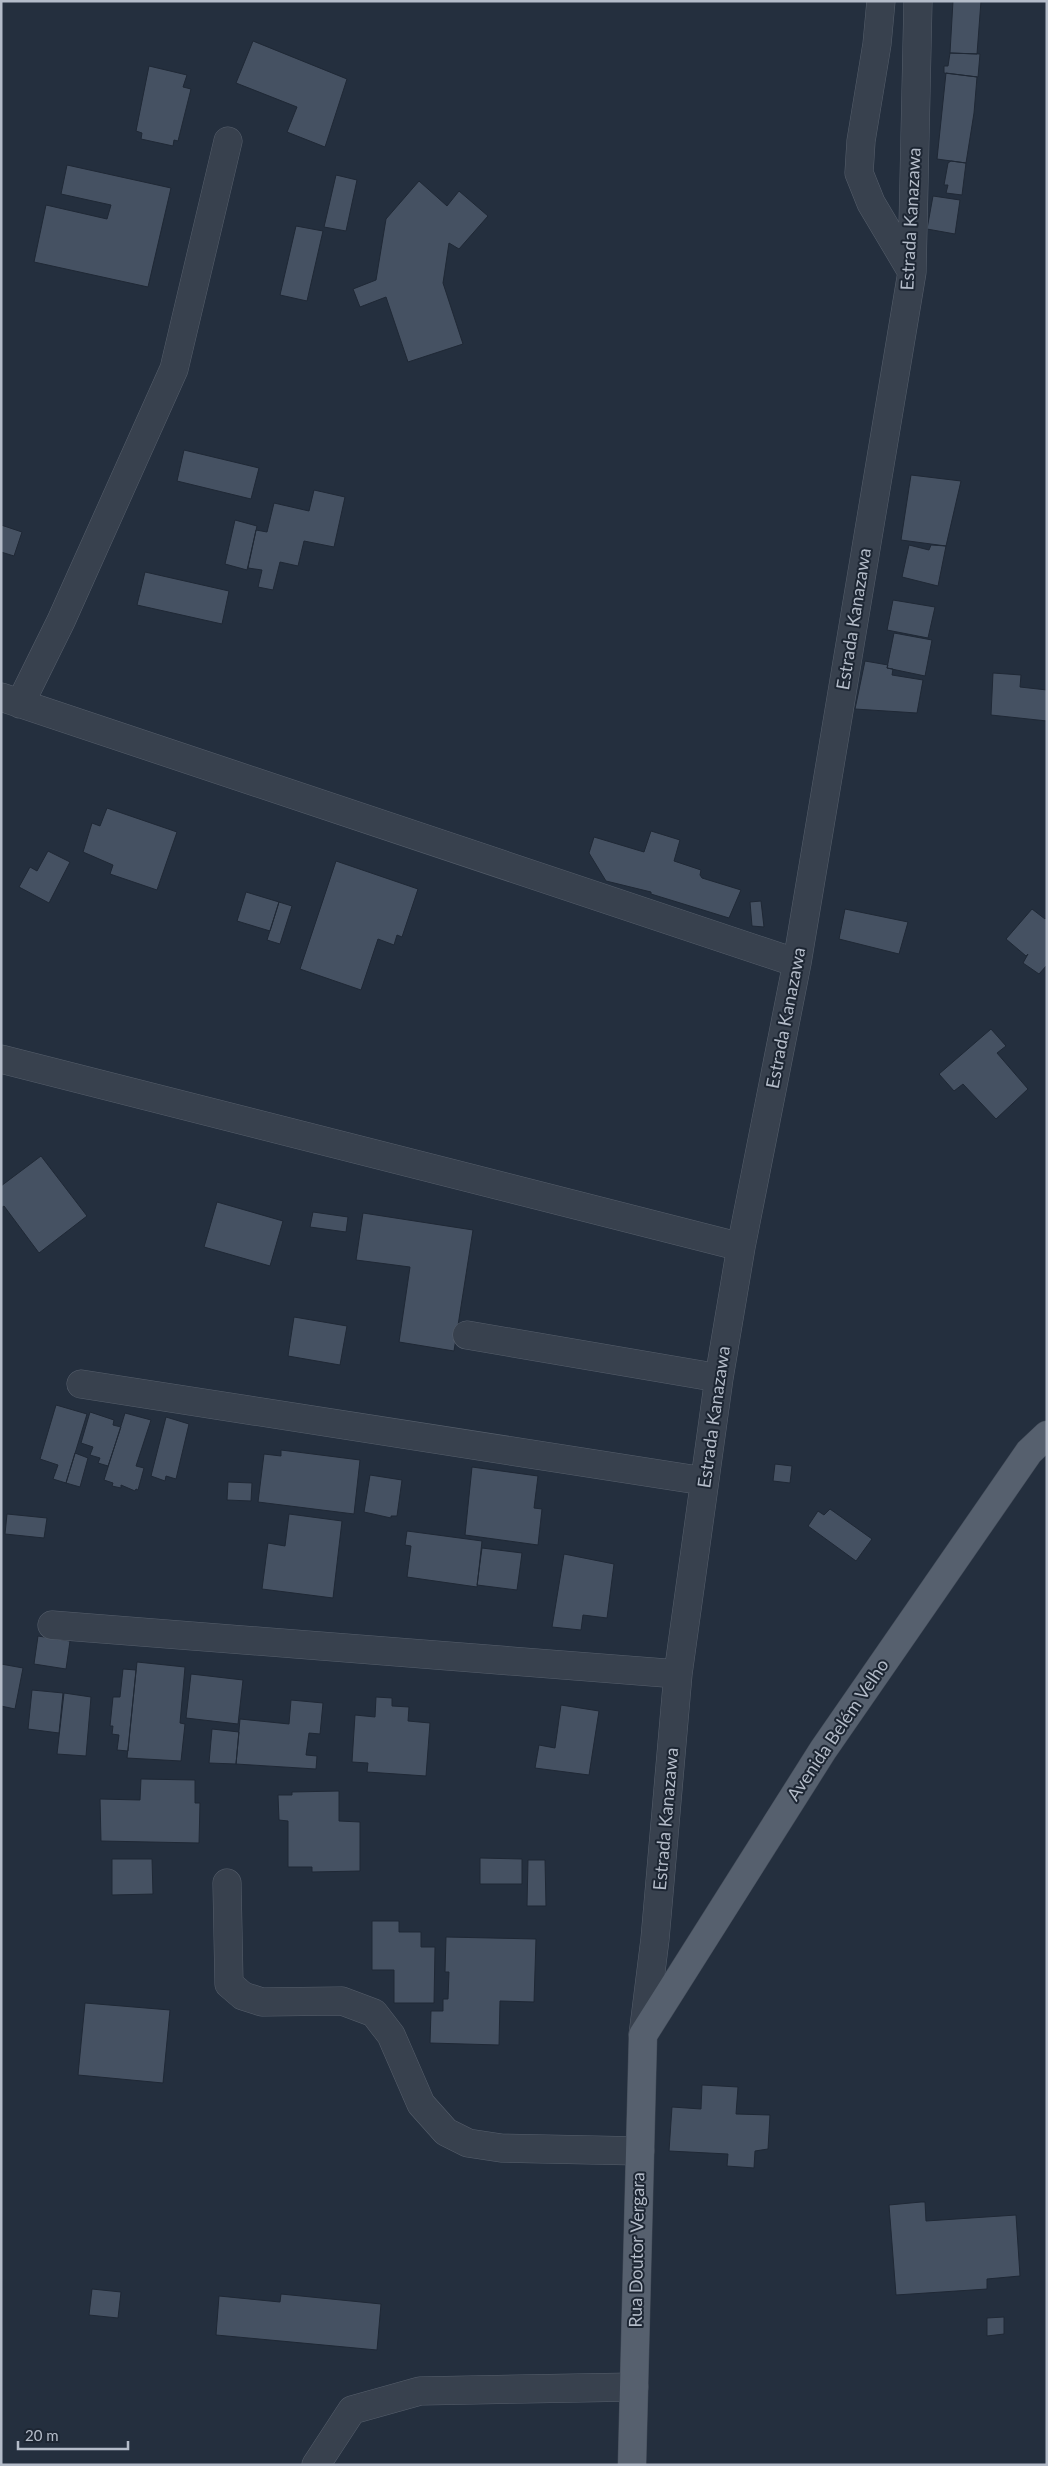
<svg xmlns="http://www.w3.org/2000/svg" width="1048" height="2466" font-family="Lato,sans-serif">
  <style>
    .building { fill: #455162; stroke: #1f2835 }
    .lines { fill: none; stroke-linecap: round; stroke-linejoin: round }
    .minor-casing { stroke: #565f6c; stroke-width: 29 }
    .major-casing { stroke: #414a57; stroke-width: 29 }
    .minor { stroke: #38414e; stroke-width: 28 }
    .major { stroke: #56606e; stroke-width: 28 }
    .labels { text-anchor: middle; stroke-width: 4; stroke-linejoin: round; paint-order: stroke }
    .street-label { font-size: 18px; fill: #b4bcc9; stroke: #1d2633 }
  </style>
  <rect width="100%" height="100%" fill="#242f3e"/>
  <!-- building -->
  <path class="building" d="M953 1H981L977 54 950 53Z
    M253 41 347 79 325 147 287 132 297 107 236 83Z
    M950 53 980 54 978 77 944 73V66H948Z
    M149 66 187 75 183 87 191 89 178 141 174 140 173 146 141 139 142 133 136 131Z
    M946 73 977 77 974 113 966 163 937 159Z
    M951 161 966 163 962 195 946 193 948 185H944L948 163Z
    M67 165 171 188 148 287 34 262 46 205 107 219 111 205 61 194Z
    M336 175 357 180 346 231 324 227Z
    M419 181 447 206 459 191 488 216 459 249 449 243 443 283 463 344 408 362 386 297 360 307 353 289 376 280 386 219Z
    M933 196 960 200 955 234 927 229Z
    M296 226 323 231 307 301 280 295Z
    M184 450 259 468 251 499 177 481Z
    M911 475 961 481 946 546 901 540Z
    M314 490 345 497 334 547 304 541 298 566 280 562 273 590 258 587 262 570 248 568 256 530 267 532 274 503 309 511Z
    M235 520 257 526 247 570 225 564Z
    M1 525 22 532 14 556 1 552Z
    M909 545 929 550 931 545 946 546 938 586 902 577Z
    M145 572 229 591 222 624 137 605Z
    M893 600 935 607 928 638 887 630Z
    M894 633 932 640 925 676 887 668Z
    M865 661 888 665 887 668 893 669 892 675 923 680 917 713 855 709Z
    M993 673 1021 675 1020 687 1047 690V721L991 715Z
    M107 808 177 832 157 890 110 874 113 865 83 852 92 823 100 826Z
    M651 831 680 840 674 861 701 870 700 875 702 878 741 890 729 918 651 894V892L606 881 589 853 594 837 644 852Z
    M48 851 70 862 49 903 19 887 30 867 37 871Z
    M336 861 418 889 402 937 397 935 394 945 378 939 361 990 300 969Z
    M246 892 279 902 270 931 237 921Z
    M761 901 764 927 752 926 750 902Z
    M279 902 292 906 280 944 267 940Z
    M845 909 908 922 899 954 839 939Z
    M1032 909 1045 919 1047 917V965L1039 974 1023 963 1028 954 1026 956 1006 939Z
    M991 1029 1006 1046 997 1053 1028 1089 996 1119 963 1084 954 1091 939 1074Z
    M41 1156 87 1216 39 1253 4 1206 1 1208V1186Z
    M217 1202 283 1221 270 1266 204 1247Z
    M313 1212 348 1217 346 1232 310 1227Z
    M363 1213 473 1230 454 1351 399 1342 410 1267 356 1260Z
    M294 1317 347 1326 340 1365 288 1356Z
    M56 1405 87 1414 66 1483 53 1479 58 1465 40 1459Z
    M90 1412 114 1420 113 1425 121 1427 108 1466 98 1463 100 1458 90 1455 93 1447 81 1443Z
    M125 1413 151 1420 136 1466 144 1468 138 1490 136 1489 135 1491 121 1485V1488L112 1486 113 1483 104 1480Z
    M166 1417 189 1424 176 1479 166 1476 165 1481 151 1476Z
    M281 1450 360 1460 354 1514 258 1502 264 1454 281 1456Z
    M75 1453 88 1458 80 1487 66 1483Z
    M775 1464 792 1466 790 1483 773 1481Z
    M472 1467 538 1476 534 1508 542 1509 538 1545 465 1535Z
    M370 1475 402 1480 397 1516H391V1518L364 1512Z
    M228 1482 252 1483 251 1501 227 1500Z
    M830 1509 872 1539 856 1561 808 1526 818 1511 824 1515Z
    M7 1514 47 1518 44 1538 5 1534Z
    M289 1514 342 1521 333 1598 262 1589 268 1543 285 1546Z
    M407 1531 482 1541 477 1587 407 1577 411 1546 405 1545Z
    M482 1548 522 1553 517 1590 477 1585Z
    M564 1554 614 1564 607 1618 583 1615 581 1630 552 1627Z
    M38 1636 70 1641 66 1669 34 1664Z
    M137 1662 185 1667 180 1723 185 1724 181 1761 127 1758Z
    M1 1664 23 1668 15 1709 1 1706Z
    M123 1669 136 1670 128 1751 117 1750 119 1735 112 1734 113 1726H110L113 1697H120Z
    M191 1674 243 1680 238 1724 186 1718Z
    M32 1690 63 1693 59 1733 28 1729Z
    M64 1693 91 1697 86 1756 57 1754Z
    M376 1697 392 1698V1706L409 1707 408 1721 430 1723 426 1776 367 1772 368 1763 352 1762 355 1715 375 1717Z
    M291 1700 323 1703 320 1734 309 1733 306 1755 317 1756 316 1769 236 1764 240 1719 289 1724Z
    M561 1705 599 1711 589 1775 535 1768 539 1745 555 1748Z
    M212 1729 239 1732 236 1764 209 1763Z
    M141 1779 195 1780V1803H200L199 1843 101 1841 100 1799 140 1800Z
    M339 1791V1821L360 1822V1871L312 1872V1867H288V1821L279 1820 278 1795H292V1792Z
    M480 1858 522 1859V1884H480Z
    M112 1859H152L153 1894 112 1895Z
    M528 1860H545L546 1906H527Z
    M372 1921H399V1932H421V1947H435L434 2003H394V1970H372Z
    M446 1937 536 1939 534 2002 500 2001 499 2045 430 2043 431 2011H443V1999H448L449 1972H445Z
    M85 2003 170 2010 163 2083 78 2075Z
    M702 2085 738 2087 736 2114 770 2115 768 2149 755 2151 754 2168 727 2166 728 2154 669 2151 672 2107 701 2109Z
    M921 2202H925L926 2221 1016 2215 1020 2276 987 2279V2289L896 2295 889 2205Z
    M92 2289 121 2292 118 2318 89 2315Z
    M281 2294 381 2304 377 2350 216 2335 219 2296 280 2302Z
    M1004 2317V2334L987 2336V2318Z"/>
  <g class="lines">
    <defs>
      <path id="minor" d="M881 1 877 44 861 141 859 173 871 203 912 272
        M1 697 797 963
        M20 704 61 621 174 369 228 141
        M1 1059 741 1247
        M467 1335 719 1378
        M81 1384 704 1481
        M52 1625 678 1674
        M227 1883 229 1984 243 1996 262 2002 342 2001 374 2013 391 2035 421 2104 446 2132 468 2143 501 2148 640 2151
        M643 2035 655 1939 678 1674 719 1378 741 1247 797 963 912 272 918 1
        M316 2465 352 2410 420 2391 634 2387"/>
      <path id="major" d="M632 2465 643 2035 823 1750 1029 1452 1047 1435"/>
    </defs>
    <!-- minor casing -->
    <use href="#minor" class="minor-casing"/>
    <!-- major casing -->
    <use href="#major" class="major-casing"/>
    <!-- minor -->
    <use href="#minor" class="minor"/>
    <!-- major -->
    <use href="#major" class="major"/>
  </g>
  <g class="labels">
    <!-- street labels -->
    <g class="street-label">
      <text transform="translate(911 219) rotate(-87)" y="6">Estrada Kanazawa</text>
      <text transform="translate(854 619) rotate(-81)" y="6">Estrada Kanazawa</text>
      <text transform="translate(786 1018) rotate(-79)" y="6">Estrada Kanazawa</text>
      <text transform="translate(714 1417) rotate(-82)" y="6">Estrada Kanazawa</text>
      <text transform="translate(838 1730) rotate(-56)" y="6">Avenida Belém Velho</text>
      <text transform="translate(666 1819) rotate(-85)" y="6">Estrada Kanazawa</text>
      <text transform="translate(637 2250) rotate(-89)" y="6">Rua Doutor Vergara</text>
    </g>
  </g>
  <!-- border -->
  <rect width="1048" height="2466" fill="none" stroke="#b4bcc9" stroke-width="5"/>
  <!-- scale -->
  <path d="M18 2441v8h110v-8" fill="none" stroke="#b4bcc9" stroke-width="2.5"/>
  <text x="25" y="2441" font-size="15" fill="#b4bcc9" stroke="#1d2633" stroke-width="4" paint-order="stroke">20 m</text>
</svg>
